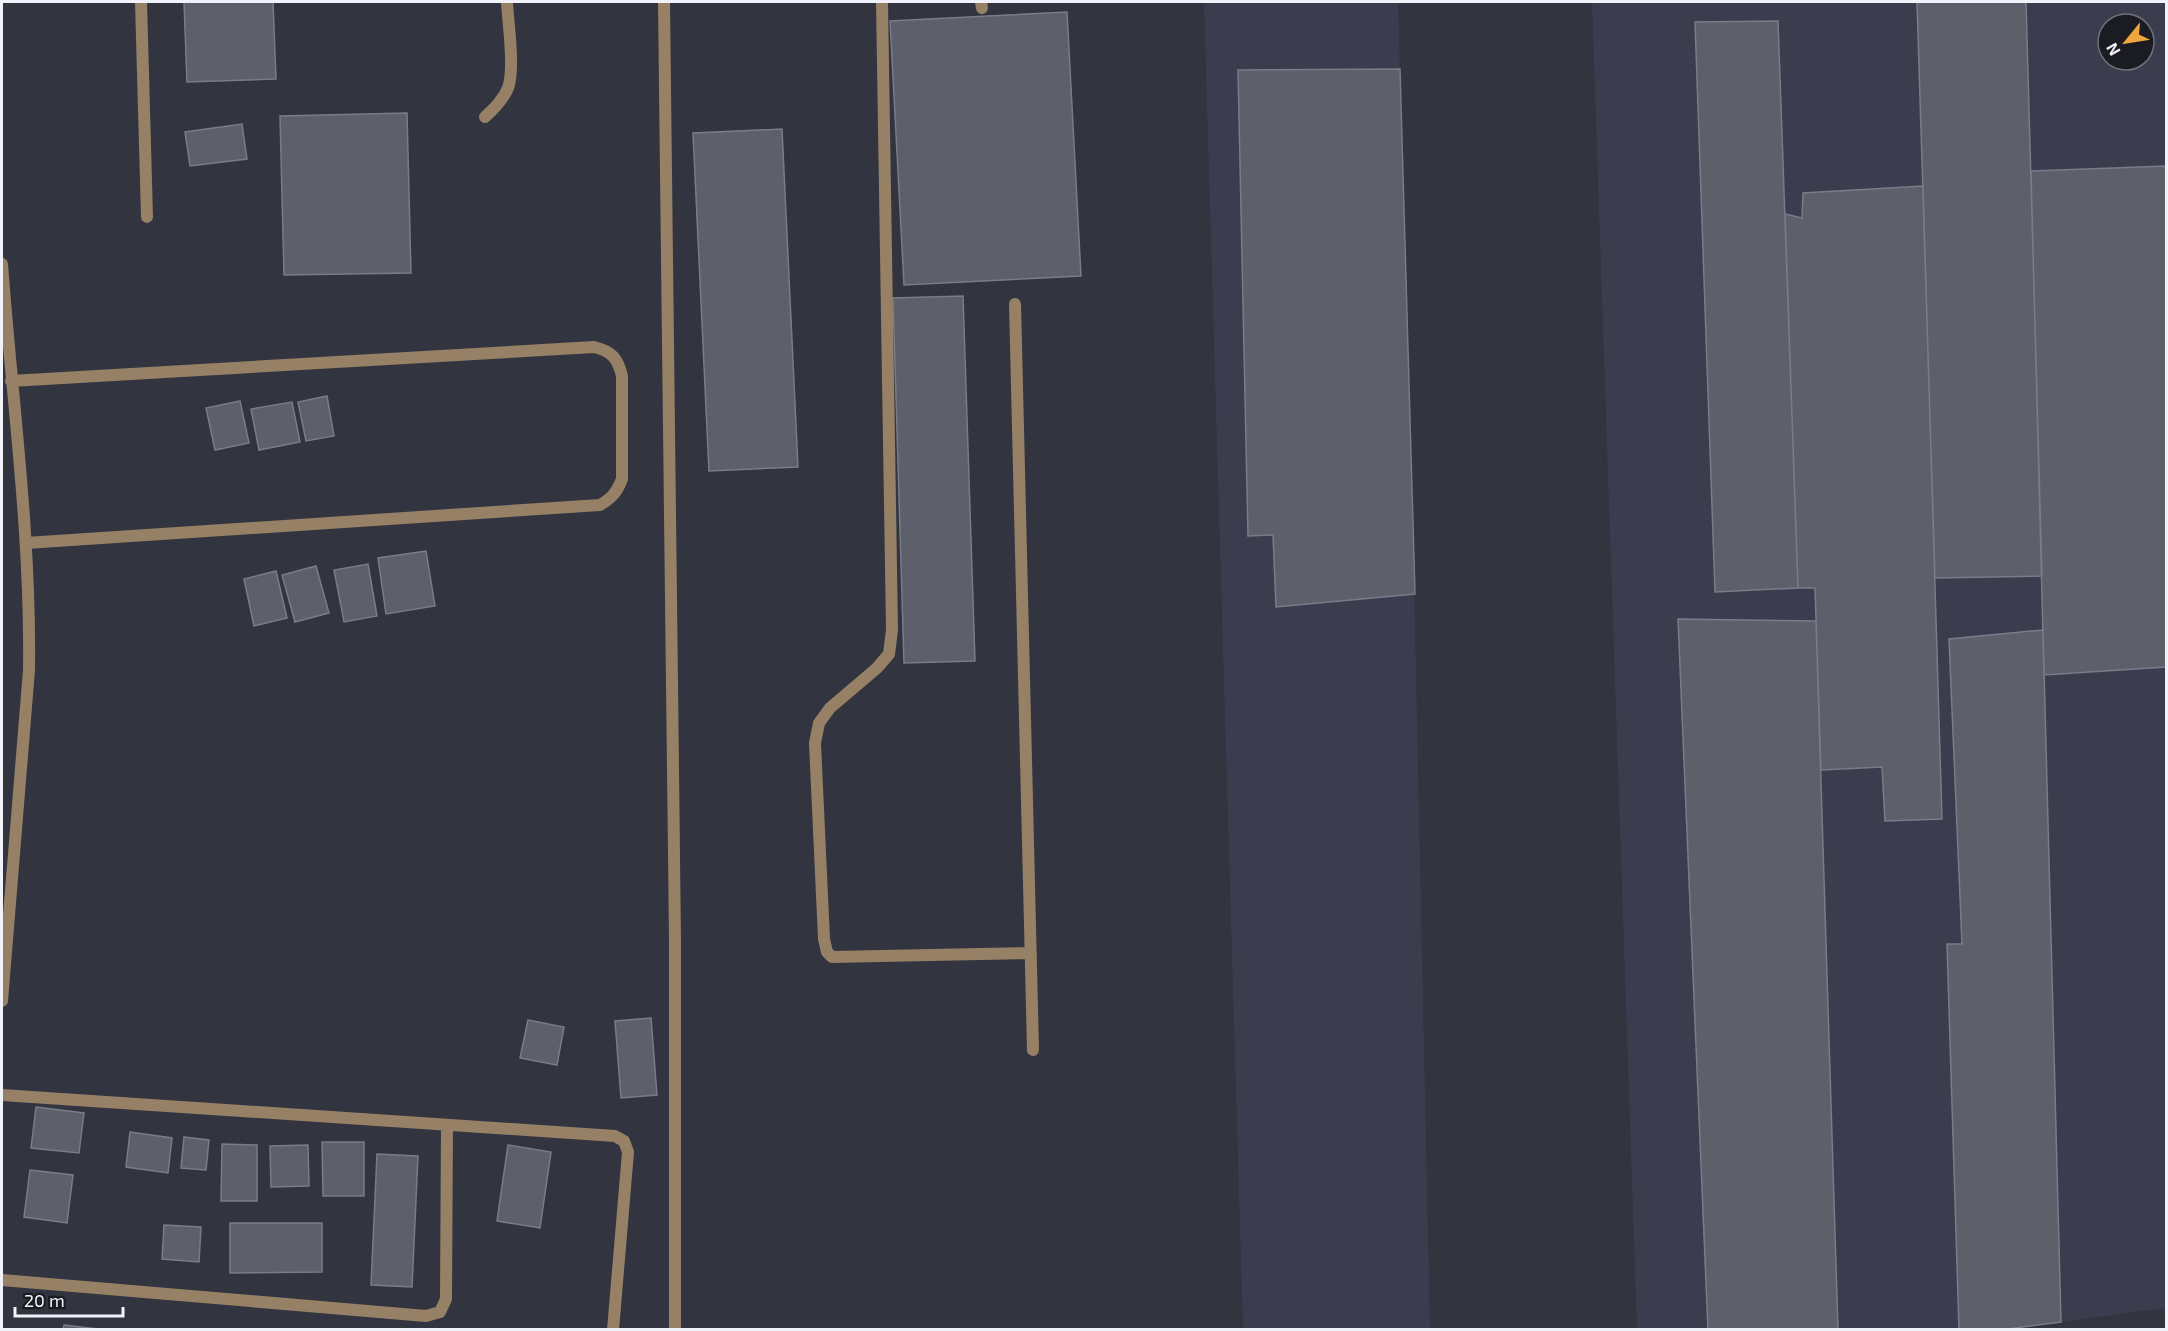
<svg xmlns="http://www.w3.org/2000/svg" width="2168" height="1331" font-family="'Exo 2',sans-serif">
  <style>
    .built { fill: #3b3d4e; fill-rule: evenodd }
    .building { fill: #5d5f6b; stroke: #797c89; stroke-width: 1.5 }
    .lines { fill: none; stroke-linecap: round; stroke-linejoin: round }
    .service { stroke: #968066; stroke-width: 12 }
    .minor { stroke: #968066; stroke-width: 12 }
  </style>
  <rect width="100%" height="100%" fill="#32343f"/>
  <!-- built -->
  <path class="built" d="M1204 2H1398L1413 536 1430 1329H1243Z
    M1592 2H2166V1308L2000 1330 1637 1329ZM2108 24H2144V60H2108Z"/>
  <!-- building -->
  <path class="building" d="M184 2H273L276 79 187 82Z
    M1917 2H2026L2042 576 1935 578Z
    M1067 12 1081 276 904 285 890 21Z
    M1778 21 1798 588 1715 592 1695 22Z
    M1400 69 1415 594 1276 607 1273 535 1248 536 1238 70Z
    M407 113 411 273 284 275 280 116Z
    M242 124 247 159 190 166 185 132Z
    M782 129 798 467 709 471 693 133Z
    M2166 166V667L2044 675 2031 171Z
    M1923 186 1942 819 1885 821 1882 767 1821 770 1815 588H1798L1785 214 1802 218 1803 193Z
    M963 296 975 661 904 663 893 298Z
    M327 396 334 436 306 441 298 402Z
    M240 401 249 443 215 450 206 408Z
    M292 402 300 442 259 450 251 409Z
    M426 551 435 606 386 614 378 558Z
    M368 564 377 616 344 622 334 570Z
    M316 566 329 613 295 622 282 575Z
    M276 571 287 618 254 626 244 579Z
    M1678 619 1816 621 1838 1329 1708 1330Z
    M2043 630 2061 1322 2000 1330H1959L1947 944H1962L1949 639Z
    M651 1018 657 1095 621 1098 615 1021Z
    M528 1020 564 1027 557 1065 520 1058Z
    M36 1107 84 1113 79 1153 31 1148Z
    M130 1132 172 1138 168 1173 126 1167Z
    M184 1137 209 1140 206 1170 181 1168Z
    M322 1142H364V1196H323Z
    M222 1144 257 1145V1201H221Z
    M308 1145 309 1186 271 1187 270 1146Z
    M508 1145 551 1152 540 1228 497 1221Z
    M377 1154 418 1156 412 1287 371 1285Z
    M30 1170 73 1175 67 1223 24 1217Z
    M230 1223H322V1272L230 1273Z
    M164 1225 201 1227 199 1262 162 1259Z
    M64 1325 107 1330H63Z"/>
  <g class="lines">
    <!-- service -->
    <path class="service" d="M981 2 982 8"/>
    <!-- minor -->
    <path class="minor" d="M141 2 147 217
      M664 2 675 940V1330
      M882 2 892 630 889 654 877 668 830 708 819 723 815 743 824 939 827 952 832 957 1031 953
      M485 117C494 109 503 100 508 88 515 68 508 23 507 2
      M2 264C12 399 31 534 29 670L2 1001
      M1015 304 1033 1050
      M11 381 594 347C612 351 618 359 622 376V479C617 492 612 498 600 505L26 543
      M2 1095 615 1136 624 1141 628 1152 613 1330
      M2 1280 426 1316 440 1312 446 1299 447 1125"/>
  </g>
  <!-- border -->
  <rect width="2168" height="1331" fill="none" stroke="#f2f3fa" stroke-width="6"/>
  <!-- north arrow -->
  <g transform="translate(2126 42) rotate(240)"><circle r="28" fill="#1b1c21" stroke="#717278" stroke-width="1.5"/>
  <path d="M0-4.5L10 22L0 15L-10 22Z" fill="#f0a63f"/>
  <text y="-9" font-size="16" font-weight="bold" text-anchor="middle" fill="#f2f3fa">N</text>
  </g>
  <!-- scale -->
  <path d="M15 1307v9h108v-9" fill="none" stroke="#f2f3fa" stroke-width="3"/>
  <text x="24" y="1307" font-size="18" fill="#f2f3fa" stroke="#1b1c21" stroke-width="4.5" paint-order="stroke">20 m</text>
</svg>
